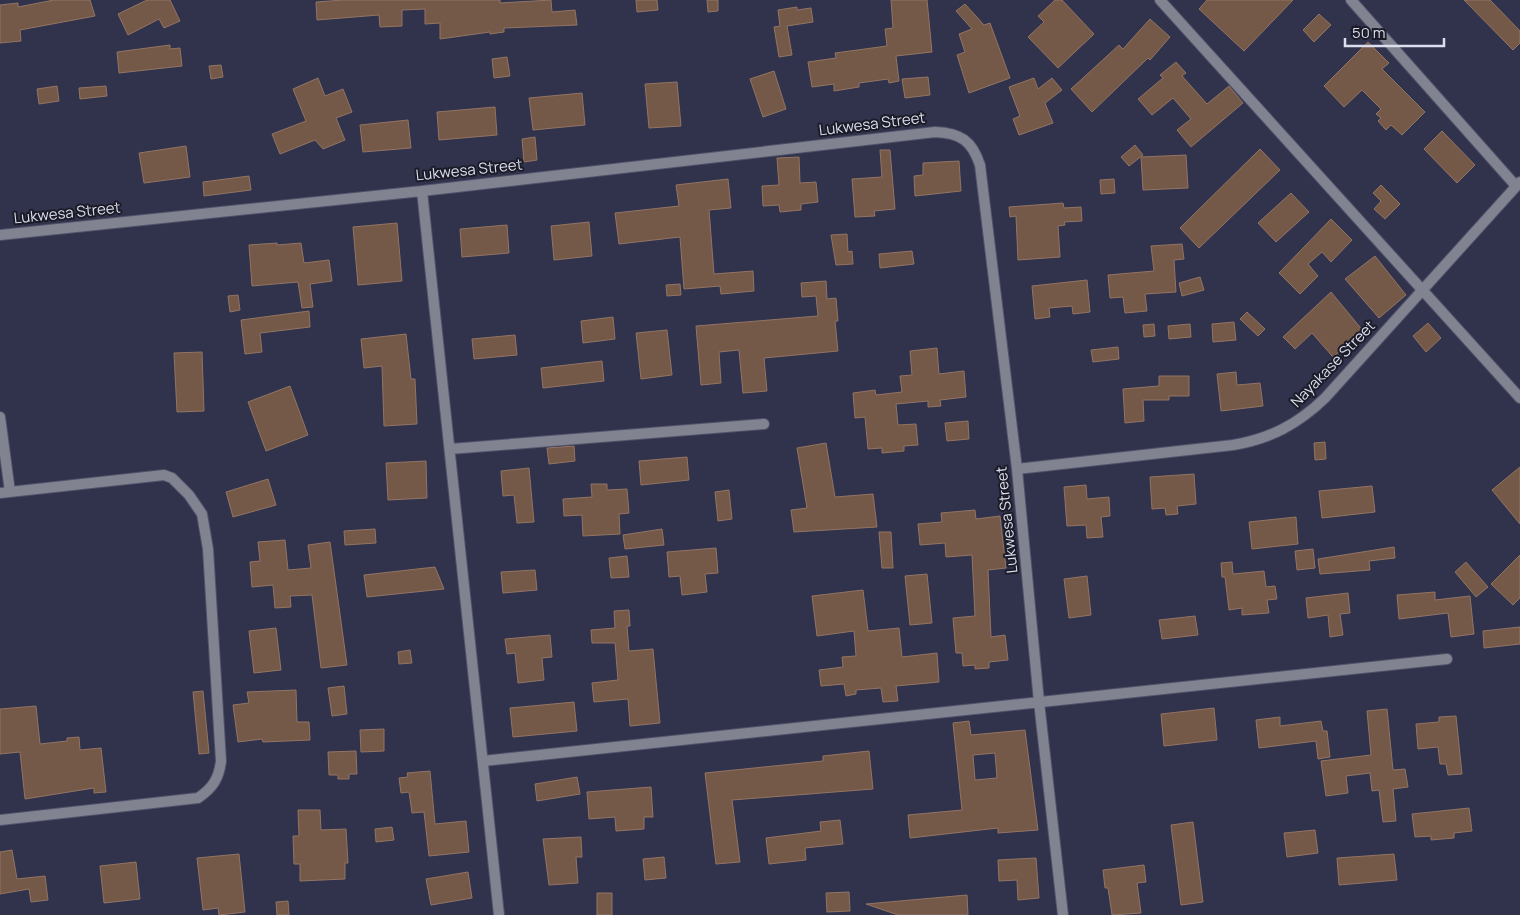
<svg xmlns="http://www.w3.org/2000/svg" width="1520" height="915" font-family="Manrope,sans-serif">
  <style>
    .building { fill: #755948; stroke: #927463; fill-rule: evenodd }
    .lines { fill: none; stroke-linecap: round; stroke-linejoin: round }
    .street-casing { stroke: #50526a; stroke-width: 12 }
    .street { stroke: #828391; stroke-width: 10 }
    .labels { text-anchor: middle; stroke-width: 4; stroke-linejoin: round; paint-order: stroke }
    .street-label { font-size: 15px; fill: #dcdeee; stroke: #1b1c28 }
  </style>
  <rect width="100%" height="100%" fill="#31334d"/>
  <!-- building -->
  <path class="building" d="M54 0H90L95 16 20 30 21 41 0 43V5L18 3V7Z
    M147 0H170L180 21 164 28 159 19 128 35 118 14Z
    M343 0H500V3L551 0 552 12 575 10 577 25 504 28V32L490 34V32L440 39V23L425 24V9L402 10V26L380 27 379 15 317 20 316 2Z
    M636 0H657L658 10 637 12Z
    M707 0H718V11L708 12Z
    M891 0H927L932 52 896 56 899 81 889 83 888 79 859 83V87L834 91V84L812 87 808 62 836 58 835 53 887 46 885 29 893 28Z
    M1055 0H1062L1094 34 1058 68 1028 37 1044 22 1038 16Z
    M1207 0H1293L1244 51 1199 9Z
    M1464 0H1490L1520 31V43L1513 50Z
    M965 4 984 25 990 23 1010 78 969 93 957 55 965 52 959 34 972 29 956 11Z
    M797 7V10L811 8 813 22 787 26 792 55 779 57 774 27 780 26 778 10Z
    M1319 14 1331 25 1314 42 1303 30Z
    M1150 19 1170 37 1150 60 1148 58 1092 112 1071 89 1119 45 1123 49Z
    M1368 42 1389 63 1382 69 1425 112 1402 135 1391 125 1386 130 1378 121 1381 118 1376 114 1381 109 1362 90 1344 107 1324 86Z
    M170 45V49L180 48 182 66 119 73 117 52Z
    M507 57 510 76 494 78 492 59Z
    M1176 62 1186 73 1182 76 1207 104 1229 86 1243 103 1191 147 1177 130 1191 119 1173 98 1152 115 1138 99 1163 78 1160 75Z
    M221 65 223 77 211 79 209 66Z
    M774 71 786 109 763 117 750 79Z
    M928 77 930 95 905 98 902 79Z
    M318 78 325 96 343 89 352 112 336 118 345 140 323 149 315 140 280 154 272 134 306 121 293 89Z
    M1034 78 1038 89 1052 78 1062 90 1045 103 1053 123 1019 135 1013 119 1020 116 1009 87Z
    M677 82 681 126 649 128 645 84Z
    M57 86 59 101 39 104 37 89Z
    M106 86 107 96 80 99 79 88Z
    M582 93 585 125 533 130 529 98Z
    M495 107 497 135 439 140 437 112Z
    M408 120 411 148 363 152 360 125Z
    M1442 131 1475 165 1457 183 1424 149Z
    M535 137 537 160 524 162 522 139Z
    M1135 145 1143 155 1129 166 1121 157Z
    M186 146 190 177 144 183 139 153Z
    M1260 149 1280 170 1199 248 1180 228Z
    M880 150H890L895 209 874 211 875 216 855 217 852 179 882 177Z
    M1186 155 1188 188 1143 190 1141 157Z
    M799 157 800 183 816 182 818 202 801 204V210L780 212 779 205 763 206 762 186 779 185 777 158Z
    M959 161 961 191 915 196 914 176 923 175V163Z
    M249 176 251 190 204 196 203 182Z
    M728 179 731 208 709 210 714 274 753 271 754 291 721 294 720 286 684 289 680 237 619 244 615 213 679 206 676 185Z
    M1114 179 1115 193 1101 194 1100 180Z
    M1381 185 1400 204 1385 219 1374 209 1381 201 1373 193Z
    M1291 193 1309 212 1276 242 1258 223Z
    M1063 203 1064 208 1081 207 1082 221 1064 222 1065 225 1058 226 1060 257 1018 260 1016 216 1010 217 1009 207Z
    M1331 219 1352 240 1331 262 1322 252 1308 264 1318 276 1300 294 1279 273Z
    M589 222 592 256 554 260 551 226Z
    M397 223 402 281 358 285 353 227Z
    M507 225 509 253 462 257 460 229Z
    M847 234 848 252 852 251 853 264 836 265 831 235Z
    M277 243V245L301 243 304 263 329 260 332 281 310 284 313 307 302 308 298 282 252 286 249 245Z
    M1182 244 1184 259 1174 260 1176 292 1145 294 1147 311 1125 313 1123 297 1110 298 1108 275 1154 271 1151 246Z
    M912 251 914 264 880 268 879 254Z
    M1375 256 1406 295 1379 318 1345 279Z
    M1200 277 1204 290 1182 296 1179 283Z
    M1087 280 1090 312 1073 314 1072 306 1049 308 1050 317 1035 319 1032 286Z
    M826 281 827 299 836 298 838 321H835L838 351 764 358 767 391 743 393 739 350 719 352 721 383 701 385 696 326 818 316 816 296 802 297 801 283Z
    M680 284 681 295 667 296 666 285Z
    M1331 292 1364 332 1333 357 1312 333 1295 349 1283 337Z
    M238 295 240 310 230 312 228 296Z
    M309 311 310 327 260 333 262 352 245 354 241 320Z
    M1247 312 1265 329 1258 336 1240 319Z
    M613 317 615 339 583 343 581 321Z
    M1234 322 1236 340 1213 342 1212 324Z
    M1428 323 1441 338 1426 352 1413 336Z
    M1154 324 1155 336 1144 337 1143 325Z
    M1190 324 1191 337 1169 339 1168 326Z
    M667 330 672 375 641 379 636 333Z
    M406 334 411 379H415L417 424 384 426 382 366 364 368 361 339Z
    M515 335 517 355 474 359 472 339Z
    M1118 347 1119 359 1093 362 1091 350Z
    M937 348 939 374 964 371 966 397 940 400 941 406 928 407V401L896 404 898 425 916 424 918 445 904 446V451L882 453V448L868 449 865 417 855 418 853 393 875 390 876 395 902 392 900 376 912 375 910 351Z
    M202 352 204 411 177 412 174 353Z
    M602 361 604 381 543 388 541 368Z
    M1236 372 1237 385 1260 383 1263 406 1221 411 1217 374Z
    M1159 376H1189V396H1169V400H1143L1144 421 1125 423 1123 389 1159 386Z
    M290 386 308 435 266 451 248 402Z
    M968 421 969 439 947 441 945 423Z
    M1325 442 1326 459 1315 460 1314 443Z
    M826 443 835 497 873 494 877 527 794 532 791 510 807 508 797 448Z
    M574 446 575 461 549 464 547 448Z
    M687 457 689 480 641 485 639 461Z
    M426 461 427 498 388 500 386 463Z
    M1520 467V524L1492 490Z
    M529 468 534 522 517 523 514 495 503 496 501 471Z
    M1194 474 1196 504 1177 506 1178 514 1166 515 1165 508 1152 509 1150 477Z
    M268 479 276 505 233 517 226 492Z
    M591 484H607V490L627 489 629 513 619 514 620 534 583 536 582 515 564 516 563 499 592 497Z
    M1086 485 1087 499 1109 497 1110 516 1101 517 1103 537 1087 538 1086 525 1067 526 1064 487Z
    M1372 486 1375 512 1322 518 1319 491Z
    M729 490 732 519 718 521 715 492Z
    M975 510 976 519 1000 516 1006 568 988 570 991 637 1005 635 1008 660 989 662V668L975 669V665L963 666 962 653H956L953 618 975 616 972 555 946 557 945 543 920 545 918 524 942 522 941 513Z
    M1296 517 1298 544 1252 549 1249 522Z
    M375 529 376 543 345 545 344 531Z
    M662 529 664 545 625 549 623 535Z
    M879 532H891L893 568H882Z
    M285 540 288 570 311 568 308 545 330 542 347 665 321 668 312 595 290 596 291 607 275 608 273 585 252 587 250 562 260 561 258 542Z
    M1394 547 1395 558 1369 561 1370 570 1320 574 1318 559Z
    M716 548 718 573 705 574 707 592 682 595 680 576 669 577 667 552Z
    M1313 549 1315 568 1297 570 1295 551Z
    M1520 555V598L1513 605 1491 584Z
    M627 556 629 577 611 578 609 558Z
    M1232 562 1233 574 1264 571 1266 587 1275 586 1277 599 1267 600 1269 613 1242 615V608L1229 610 1225 577H1222L1221 563Z
    M1466 562 1488 587 1476 597 1455 572Z
    M435 567 444 589 367 597 364 575Z
    M535 570 537 590 503 593 501 572Z
    M927 574 932 623 910 625 905 576Z
    M1087 576 1091 615 1069 618 1064 579Z
    M863 590 868 631 899 628 902 657 937 653 939 682 896 686 898 701 883 702 881 688 856 690V694L846 696 844 684 821 686 819 670 843 667 842 657 856 656 854 631 817 636 812 596Z
    M1435 592V600L1470 596 1474 634 1451 637 1448 613 1399 619 1397 595Z
    M1348 593 1350 613 1340 614 1343 635 1330 637 1328 615 1308 618 1306 598Z
    M629 610 630 626H627L629 651 653 649 660 723 630 726 628 699 594 702 592 683 618 680 615 643H592L591 630 615 628 614 611Z
    M1195 616 1198 635 1162 639 1159 620Z
    M1520 627V644L1484 648 1483 631Z
    M276 628 281 670 254 673 249 631Z
    M550 635 552 657 542 658 544 680 518 683 515 653 507 654 505 639Z
    M410 650 412 663 399 664 398 652Z
    M344 686 347 714 332 716 328 688Z
    M296 690 297 722H309L310 740 263 742 262 739 238 742 233 705 249 703 247 692Z
    M203 691 209 753 199 754 193 692Z
    M574 702 577 731 513 737 510 708Z
    M36 706 40 744 67 741V738L79 737 80 750 101 748 106 792 94 793V788L25 799 20 752 0 754V709Z
    M1214 708 1217 740 1164 746 1161 714Z
    M1387 709 1393 770 1405 769 1408 787 1393 789 1396 821 1383 822 1379 790 1372 791 1370 773 1346 776 1348 793 1326 796 1321 761 1371 755 1367 711Z
    M1456 716 1462 774 1448 775 1446 764H1440L1438 747 1418 749 1416 724 1439 722V717Z
    M1280 717V726L1321 721 1323 731H1327L1330 757 1318 759 1316 741 1259 748 1256 720Z
    M969 721 971 735 1025 730 1038 830 998 833V828L910 838 908 815 962 810 953 723ZM995 753 997 778 975 780 973 755Z
    M384 729V751L361 752 360 730Z
    M356 751 357 774H349V779H338V775H329L328 752Z
    M869 751 873 789 732 800 740 862 716 864 705 773 823 761V756Z
    M430 771 435 824 466 821 469 852 429 856 424 812 412 813 409 792 401 793 399 778 408 777 407 773Z
    M577 777 580 794 537 801 535 784Z
    M651 787 653 817H644V829L616 831 615 817 589 819 587 792Z
    M1469 808 1472 831 1454 833V838L1431 840V836L1415 837 1412 814Z
    M298 810H320L321 830 346 829 348 863H345V879L300 881V864H294L293 836H299Z
    M840 820 843 844 805 848 806 860 769 864 766 838 821 831 820 822Z
    M1193 822 1203 902 1181 905 1171 825Z
    M392 827 394 840 376 842 375 829Z
    M1315 830 1318 853 1287 857 1284 833Z
    M581 837 582 857H576L578 883 549 885 543 839Z
    M12 850 17 879 45 876 48 900 31 902 29 889 0 894V852Z
    M239 854 245 912 219 915 218 908 203 910 197 858Z
    M1394 854 1397 880 1339 885 1337 858Z
    M664 857 666 878 645 880 643 859Z
    M1036 858 1039 898 1018 900 1017 880 999 881 998 860Z
    M136 862 140 899 104 903 100 866Z
    M1144 865 1146 882 1137 883 1141 913 1112 915 1108 888H1105L1103 870Z
    M468 872 472 898 431 905 426 879Z
    M849 892 850 911 827 912 826 893Z
    M597 893H612V915H597Z
    M967 895 968 915H898L866 904Z
    M288 901 289 915H277L276 902Z"/>
  <g class="lines">
    <defs>
      <path id="street" d="M1160 0 1520 398
        M1351 0 1516 186
        M422 191 499 915
        M0 235 422 191 935 132C961 133 972 141 980 165L1017 469 1039 702 1063 915
        M0 417 10 492
        M450 449 764 424
        M1017 469 1233 445C1270 439 1298 424 1325 398L1520 182
        M0 493 164 475 172 478 189 495 202 514 208 549 221 761C219 778 213 788 198 798L0 820
        M483 761 1447 659"/>
    </defs>
    <!-- street casing -->
    <use href="#street" class="street-casing"/>
    <!-- street -->
    <use href="#street" class="street"/>
  </g>
  <g class="labels">
    <!-- street labels -->
    <g class="street-label">
      <text transform="translate(872 124) rotate(-7)" y="5">Lukwesa Street</text>
      <text transform="translate(469 170) rotate(-6)" y="5">Lukwesa Street</text>
      <text transform="translate(67 213) rotate(-6)" y="5">Lukwesa Street</text>
      <text transform="translate(1333 364) rotate(-46)" y="5">Nayakase Street</text>
      <text transform="translate(1007 520) rotate(-96)" y="5">Lukwesa Street</text>
    </g>
  </g>
  <!-- scale -->
  <path d="M1345 38v8h99v-8" fill="none" stroke="#dcdeee" stroke-width="2.5"/>
  <text x="1352" y="38" font-size="15" fill="#dcdeee" stroke="#1b1c28" stroke-width="4" paint-order="stroke">50 m</text>
</svg>
